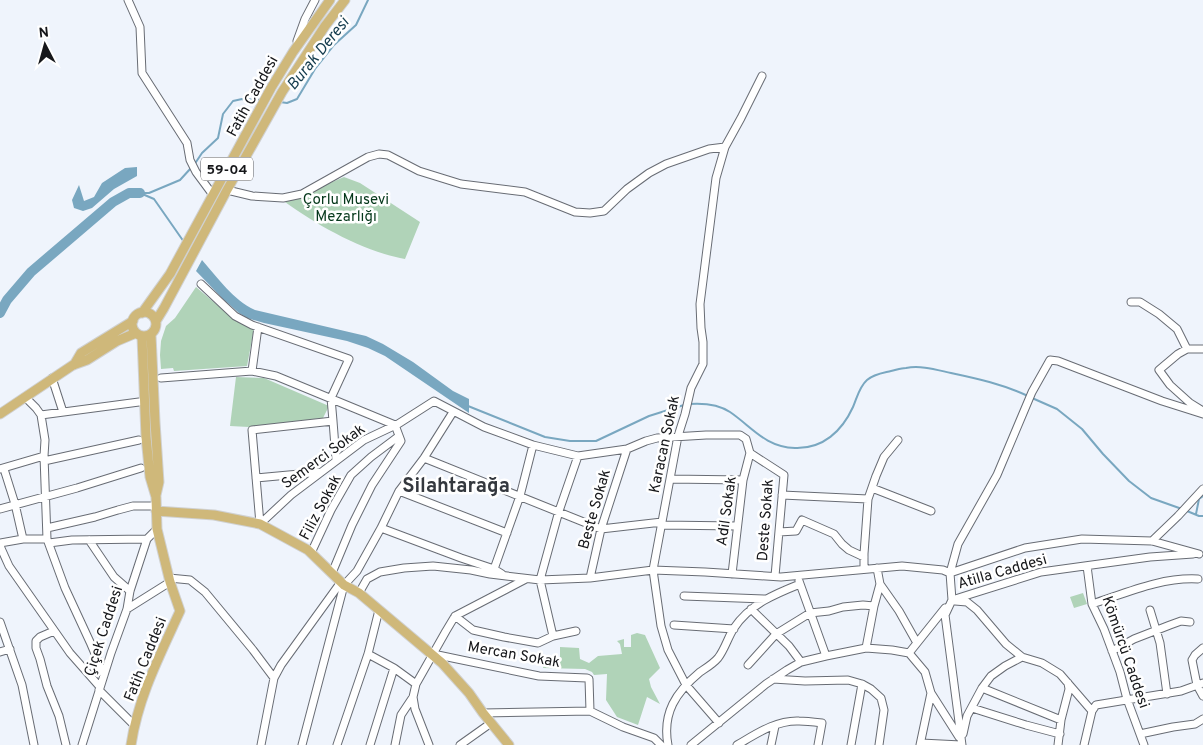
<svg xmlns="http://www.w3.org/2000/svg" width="1203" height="745" font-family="Overpass,sans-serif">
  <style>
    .green { fill: #b0d3b8 }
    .water { fill: #79a7c0 }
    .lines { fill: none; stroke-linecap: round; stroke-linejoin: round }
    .stream { stroke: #79a7c0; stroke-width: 2 }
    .river { stroke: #79a7c0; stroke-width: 10 }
    .minor-casing { stroke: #686c74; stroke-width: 9 }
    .major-casing { stroke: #d0d1d1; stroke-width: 11 }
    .minor { stroke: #fff; stroke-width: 7 }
    .major { stroke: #cfb87a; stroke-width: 9 }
    .labels { text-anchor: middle; stroke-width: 5; stroke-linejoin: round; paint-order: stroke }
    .shield { fill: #fff; stroke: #5c5d5f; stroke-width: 1 }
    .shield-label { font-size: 14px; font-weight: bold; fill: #16171a }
    .street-label { font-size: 15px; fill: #16171a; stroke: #fff }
    .park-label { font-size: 15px; fill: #05381b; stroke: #fff }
    .water-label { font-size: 16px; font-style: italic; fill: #133b4d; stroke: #fff }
    .district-label { font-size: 20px; font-weight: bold; fill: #34383e; stroke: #fff }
  </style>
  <rect width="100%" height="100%" fill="#eff4fc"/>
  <!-- green -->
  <path class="green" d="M344 177 360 183 420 222 405 259C365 252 318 226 285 202Z
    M196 287 236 321 254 329 247 366 174 371 173 368 161 369 160 355 161 341 166 326 175 318Z
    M236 377 264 378 329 406 323 418 249 427 230 426Z
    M1083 593 1087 604 1074 608 1070 597Z
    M637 633 645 635 660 668 649 679 651 687 660 704 647 697 638 725 617 717 606 700 607 674 594 675 592 672 585 669 543 668 545 657 560 659V647L579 648 580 659 589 663 598 656 622 654 620 644 617 641 624 639V647H631V635Z"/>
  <!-- water -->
  <path class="water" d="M137 167V176L114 189 92 208 83 211 74 208 72 200 79 185 84 201 94 197 102 183 125 168Z
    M202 260C218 278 233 300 255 310L366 336 383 344 413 362 453 391 469 399V413L385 356 368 348 347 341 264 323 247 318 239 313 223 299 196 271Z"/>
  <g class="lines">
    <!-- stream -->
    <path class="stream" d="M280 102 287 103 297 99 315 69 334 45 356 25 368 0
      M194 165 202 153 218 138 223 114 233 101 242 99 261 100
      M140 193 154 199 184 242
      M141 193H149L180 180 191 168
      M1032 398 1057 409 1082 429 1103 454 1129 481 1151 498 1182 509
      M689 404C703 403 718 404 730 412 752 427 765 447 795 448 823 449 842 431 853 407 857 398 859 387 867 380 874 374 883 373 891 371 896 370 901 368 906 368 921 365 937 370 951 373 979 379 1002 384 1028 396
      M468 406 545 437 570 441H596L649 416 684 405
      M1187 511 1199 516H1203
      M1196 514 1199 499 1203 496"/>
    <!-- river -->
    <path class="river" d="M0 313 7 300 31 272 113 202 129 193H140"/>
    <defs>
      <path id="minor" d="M128 0 140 27 142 73 187 143 190 160 196 172 213 195
        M297 41 305 19 315 0
        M227 190 252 196 283 198 302 194 368 157 379 154 388 155 419 171 461 184 525 192 575 212 590 213 604 211 627 189 649 173 666 164 709 149 725 147
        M201 284 235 316 252 325 349 359 331 398 333 421
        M1131 302H1140L1159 314 1177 329 1187 349
        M252 371 258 327
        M52 378 63 412
        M161 378 252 371 276 376 395 425 401 441 372 485 352 525 332 573
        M25 397 36 408 41 415 45 440 44 456 47 539 65 588 90 642 104 675
        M1203 411 1190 403 1170 385 1159 370 1178 354 1187 349H1203
        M41 415 139 402
        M750 453 784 475 775 576
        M424 458 601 529 662 522
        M44 461 139 440
        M0 469 44 456
        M4 469 15 504 23 539
        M256 478 321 472
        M670 479 743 480
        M872 488 931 511
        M399 491 507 533
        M782 495 868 499
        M0 509 77 488 141 468
        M260 524 291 495 364 440 398 424 434 401 484 427 533 445 578 456 627 449 646 441 657 438 706 435H740L746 439 750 453 743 480 732 574
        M260 524 252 430 333 421 336 460
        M662 525 737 526
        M47 528 95 517 118 510 133 506H156
        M381 528 461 558 494 569 502 574
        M779 532 796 531 802 520 834 534 842 544 849 550 864 557
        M89 540 114 577 130 591
        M1152 541 1178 516 1203 489
        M0 543 23 539H47
        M49 543 72 540 147 539
        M0 546 9 566 70 653 100 687
        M311 553 331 510 351 475 371 457 399 436
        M1199 554 1152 541 1082 539 1025 548 950 573 958 544 997 475 1032 392 1050 360 1058 361 1162 401 1203 414
        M1087 566 1092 604 1104 629 1120 672 1127 699 1144 745
        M494 569 520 496 533 445
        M864 569V554L868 499 876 476 884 457 898 440
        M169 578 190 580 205 592 253 650 274 678
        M590 578 601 529 627 449
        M799 581 826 656
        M880 584 899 611 917 643
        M359 593 367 579 380 572 404 568 433 566 471 570 490 574 540 580 590 578 653 570 705 572 781 577 902 566 943 570 950 573 952 600
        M684 596 765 599
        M955 601 967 602 977 610 1006 644 1022 657 1042 663 1060 674 1092 711
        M1092 604C1126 593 1161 577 1198 579
        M127 609 170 582
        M751 609 789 646 801 662
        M1150 610 1160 643 1167 694
        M455 616 473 630 504 637 538 643 553 636 576 631
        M0 622 22 685 34 745
        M674 625 734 629
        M54 631 40 637 36 641V648L40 659 47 686 59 716 66 745
        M553 636 540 580 559 511 578 456
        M866 648 874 606 880 584 877 568
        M1203 648 1195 655 1192 660 1197 685 1203 696
        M1112 651 1134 639 1170 625 1181 621 1190 622
        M0 652 10 649
        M368 654 394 668 416 684
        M433 654 539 676 587 678 589 679 590 711
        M748 665 776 634 810 613 829 611 843 607 863 605 874 606
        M773 679 805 681 848 680 862 684 871 689 881 698 884 710 879 745
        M982 688 1061 720
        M99 690 134 725
        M931 693 959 737
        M972 708 1026 725 1060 734
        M483 713 590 711 623 727 654 738 661 745
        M719 723 686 685 668 650 661 626 653 570 678 436 685 414 691 388 703 364V342L701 328 700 304 716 178 725 147 741 118 762 76
        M963 734 967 716 982 688 991 676 1005 666 1022 657
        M1140 734 1173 727 1195 724 1203 719
        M921 743 961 745
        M82 745 111 653 127 609 130 591 147 539 157 529
        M261 745 274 678 281 665 341 582
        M302 745 344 585 357 571 381 528 399 491 424 458 453 412
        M337 745 368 654 379 610
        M370 745 394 668
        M395 745 401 715 413 697
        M429 745 415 709 413 697 416 684 446 631 455 616 526 579
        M460 745 491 723
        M668 745C662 713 676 692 700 672 706 668 713 664 718 658 725 649 728 637 734 628 750 604 775 594 800 584
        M691 745 766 684 787 670 801 662 826 656 866 648 892 650 909 653
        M737 745C756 734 776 720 799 721 806 721 814 722 822 723L818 745
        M771 745 775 726
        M851 745 862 684
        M920 745 931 693 925 672 909 653 945 608
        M962 745 945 615 952 600 1041 572 1150 557 1193 554
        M1058 745 1061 720 1069 689 1068 683
        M1084 745 1092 711 1096 705 1181 691 1203 683"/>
      <path id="major" d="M132 324a12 12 0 1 1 24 0a12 12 0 1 1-24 0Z
        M142 313 170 274 271 88 293 52 330 0
        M156 321 164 308 227 190 282 92 325 26 345 0
        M151 335 155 422 159 482 156 495
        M74 365 81 353 133 321
        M0 414 73 365 87 360 117 341 136 333
        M156 511 214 515 260 524 308 550 344 585 359 593 442 663 469 693 483 713 509 745
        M131 745C138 697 160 655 180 611L170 582 157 529 156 497 150 477 146 437 142 337"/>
    </defs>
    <!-- minor casing -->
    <use href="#minor" class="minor-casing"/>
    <!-- major casing -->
    <use href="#major" class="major-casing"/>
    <!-- minor -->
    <use href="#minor" class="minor"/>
    <!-- major -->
    <use href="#major" class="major"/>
  </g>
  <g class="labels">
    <!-- shield labels -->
    <rect class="shield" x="201" y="157.5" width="52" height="23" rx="4"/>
    <g class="shield-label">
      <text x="227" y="174">59-04</text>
    </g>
    <!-- street labels -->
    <g class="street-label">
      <text transform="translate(252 96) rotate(-61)" y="5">Fatih Caddesi</text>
      <text transform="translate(664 444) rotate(-78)" y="5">Karacan Sokak</text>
      <text transform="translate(323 456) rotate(-36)" y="5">Semerci Sokak</text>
      <text transform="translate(320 507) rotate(-62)" y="5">Filiz Sokak</text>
      <text transform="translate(594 509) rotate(-74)" y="5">Beste Sokak</text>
      <text transform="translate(726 511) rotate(-82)" y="5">Adil Sokak</text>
      <text transform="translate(765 520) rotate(-86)" y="5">Deste Sokak</text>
      <text transform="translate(1002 571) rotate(-16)" y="5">Atilla Caddesi</text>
      <text transform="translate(103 631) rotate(-72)" y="5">Çiçek Caddesi</text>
      <text transform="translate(1126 652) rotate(71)" y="5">Kömürcü Caddesi</text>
      <text transform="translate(514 654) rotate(10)" y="5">Mercan Sokak</text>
      <text transform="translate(145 659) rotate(-68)" y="5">Fatih Caddesi</text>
    </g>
    <!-- park labels -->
    <g class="park-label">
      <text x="346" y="204">Çorlu Musevi<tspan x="346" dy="17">Mezarlığı</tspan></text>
    </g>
    <!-- water labels -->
    <g class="water-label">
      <text transform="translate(317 53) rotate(-51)" y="6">Burak Deresi</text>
    </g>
    <!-- district labels -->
    <g class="district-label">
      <text x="456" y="492">Silahtarağa</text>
    </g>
  </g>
  <!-- north arrow -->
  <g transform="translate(45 45) rotate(354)" stroke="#ffffff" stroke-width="4" paint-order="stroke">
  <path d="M0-4L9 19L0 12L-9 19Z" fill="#16171a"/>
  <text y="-8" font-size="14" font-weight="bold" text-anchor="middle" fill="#16171a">N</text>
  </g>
</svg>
